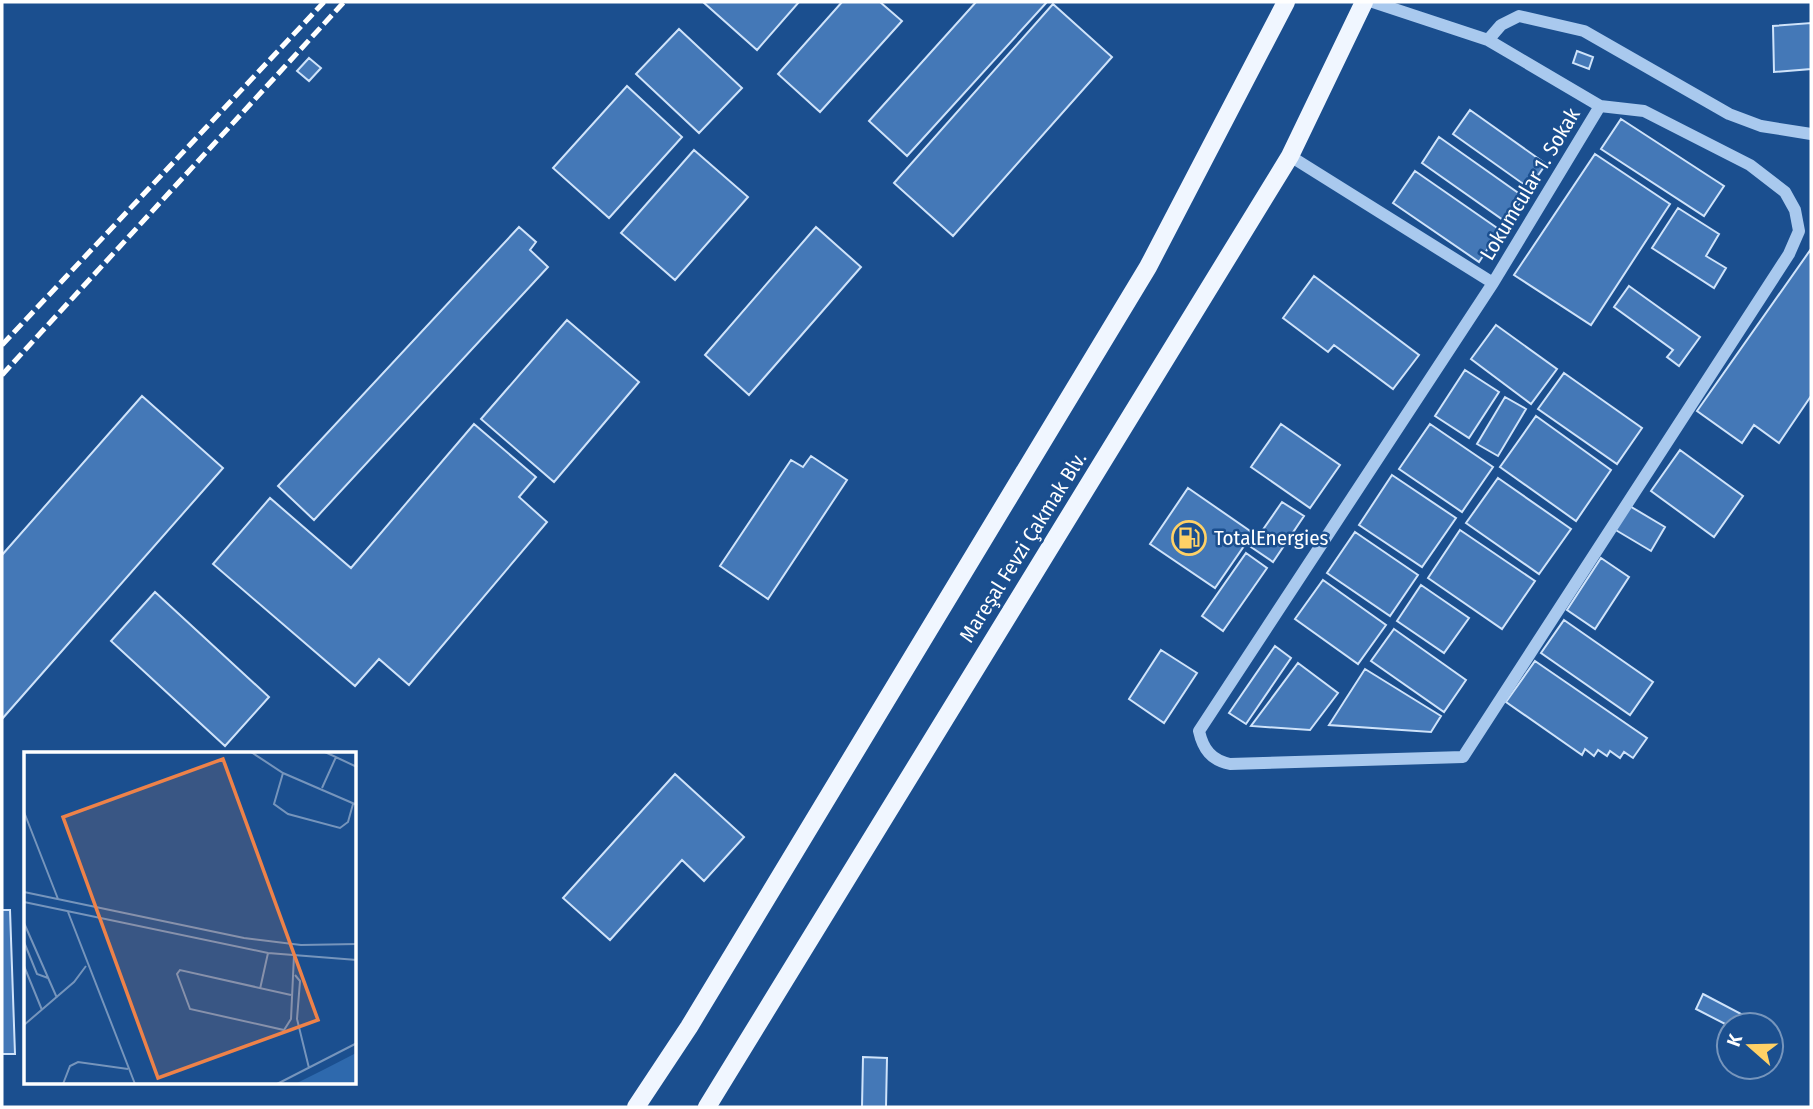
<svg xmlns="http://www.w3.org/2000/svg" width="1813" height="1109" viewBox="0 0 1813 1109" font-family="'Fira Sans Condensed',sans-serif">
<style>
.building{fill:#4478b7;stroke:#cfe3fa;stroke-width:2}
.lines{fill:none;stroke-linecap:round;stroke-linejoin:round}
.minor{stroke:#a9c9ee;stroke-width:12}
.major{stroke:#f0f6ff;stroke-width:18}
.rail{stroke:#fff;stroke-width:5;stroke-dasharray:12 5;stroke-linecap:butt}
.labels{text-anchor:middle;stroke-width:5;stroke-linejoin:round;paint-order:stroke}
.street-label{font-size:21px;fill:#fff;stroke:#1b4f8f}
.poi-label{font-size:21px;fill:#fff;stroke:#1b4f8f;text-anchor:start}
.inset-road{fill:none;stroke:#7695bc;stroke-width:2}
.view{fill:#ee8249;fill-opacity:0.15;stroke:#ee8249;stroke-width:3.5}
.inset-edge{fill:none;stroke:#fff;stroke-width:3.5}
</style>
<rect width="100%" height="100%" fill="#1b4f8f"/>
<path class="building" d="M703,2H799L757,50Z
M842,2H880L902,21L820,112L778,74Z
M976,2H1047L907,156L869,121Z
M1053,4L1112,57L953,236L894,183Z
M1811,23V69L1774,72L1773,26Z
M679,29L742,88L699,133L636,74Z
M1577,51L1593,57L1589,69L1573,63Z
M309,58L321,68L309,81L297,71Z
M627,86L682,137L609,218L553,168Z
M1470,110L1546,164L1529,188L1453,134Z
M1621,119L1724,186L1704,216L1601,149Z
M1439,137L1524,197L1506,222L1422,163Z
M694,150L748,197L675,280L621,233Z
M1595,154L1670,204L1591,325L1514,275Z
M1415,171L1500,230L1479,262L1393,203Z
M1678,208L1719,234L1706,256L1726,268L1714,288L1652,248Z
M519,227L536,242L530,250L548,267L314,520L278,486Z
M816,227L861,267L749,395L705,355Z
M1811,249V396L1779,443L1754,425L1742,443L1697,411Z
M1314,276L1419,355L1393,389L1334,345L1328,352L1283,318Z
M1629,286L1700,337L1679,366L1667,357L1673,350L1614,307Z
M567,320L639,382L554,482L481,419Z
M1496,325L1557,369L1531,404L1471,359Z
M1465,370L1499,392L1469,438L1435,416Z
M1564,373L1642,428L1617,464L1538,409Z
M142,396L223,468L2,719V555Z
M1505,397L1526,409L1498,456L1477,444Z
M1536,416L1611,470L1576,521L1500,467Z
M474,424L536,477L519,497L547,522L409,685L379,659L355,686L213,564L270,498L351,568Z
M1281,424L1340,465L1310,508L1251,467Z
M1430,424L1493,467L1462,512L1399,469Z
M1680,450L1743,496L1714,537L1651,491Z
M811,456L847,480L768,599L720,566L791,460L803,467Z
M1392,475L1456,518L1422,567L1359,525Z
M1498,478L1571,529L1539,574L1466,523Z
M1188,488L1253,533L1215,588L1150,544Z
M1282,502L1304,516L1273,562L1251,547Z
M1628,505L1665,527L1651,551L1614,529Z
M1460,530L1535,581L1502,629L1428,578Z
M1355,532L1418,575L1390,616L1327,573Z
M1246,553L1267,568L1223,631L1202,616Z
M1601,558L1629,577L1595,629L1567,610Z
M1323,580L1386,625L1358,664L1295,619Z
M1421,585L1469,618L1444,653L1397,621Z
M155,592L269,697L225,746L111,641Z
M1564,620L1653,682L1630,715L1541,653Z
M1394,629L1466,680L1444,712L1371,661Z
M1275,646L1291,658L1246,724L1229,713Z
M1161,650L1197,673L1164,723L1129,699Z
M1535,661L1647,738L1633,758L1624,752L1620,758L1610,751L1607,756L1598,750L1594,756L1585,749L1582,755L1506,702Z
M1298,663L1338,693L1310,730L1251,726Z
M1365,669L1441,716L1431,732L1329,725Z
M675,774L744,837L704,881L682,860L610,940L563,898Z
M2,910H10L15,1054H2Z
M1703,994L1762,1025L1729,1026L1696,1009Z
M863,1057L887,1058L886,1107H862Z"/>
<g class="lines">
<path class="minor" d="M1373,2L1488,40L1600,106L1644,111L1750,165L1785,192L1795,210L1799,231L1789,254L1463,757L1230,764C1211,760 1203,749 1199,731L1493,283L1600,106
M1488,40L1501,25L1519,16L1584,31L1729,114L1761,126L1811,134
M1290,156L1493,283"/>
<path class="major" d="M636,1107L689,1027L1148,267L1286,2
M707,1107L1290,156L1364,2"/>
<path class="rail" d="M2,345L324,2
M2,375L344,2"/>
</g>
<defs>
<g id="fuel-ring" transform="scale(1.75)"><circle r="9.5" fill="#1b4f8f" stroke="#ffd166" stroke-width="1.5"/><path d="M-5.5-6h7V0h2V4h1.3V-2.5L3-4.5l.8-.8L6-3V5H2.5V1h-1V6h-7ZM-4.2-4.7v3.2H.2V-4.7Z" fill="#ffd166"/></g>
</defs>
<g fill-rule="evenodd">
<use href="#fuel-ring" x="1189" y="538"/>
</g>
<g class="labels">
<g class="street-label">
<text transform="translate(1530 184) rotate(-59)" y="7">Lokumcular 1. Sokak</text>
<text transform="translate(1023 547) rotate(-58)" y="7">Mareşal Fevzi Çakmak Blv.</text>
</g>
<g class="poi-label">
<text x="1214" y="545">TotalEnergies</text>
</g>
</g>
<g transform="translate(24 752)">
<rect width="332" height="332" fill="#1b4f8f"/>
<path d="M332,301V332H271L301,317Z" fill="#2e69ad"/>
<path class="inset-road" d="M227,0L259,21L333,53M301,0L333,15M259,21L250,52L264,62L316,76L324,70L329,52M298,36L312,5M0,60L34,147M0,140L220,186L277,193L333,192M0,150L244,201L333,208M44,160L111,332M0,171L33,246M0,190L13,222L24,226M0,214L18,258M271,223L276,229L273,267L285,316M236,237L244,201M267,243L156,218L153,222L166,257L260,278L267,267L270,203M0,273L50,230L62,214M39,332L46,314L54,310L104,317M253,332L333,291"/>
<path class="view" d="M199,7L294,268L134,326L39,65Z"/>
<rect width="332" height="332" class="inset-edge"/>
</g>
<rect width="1813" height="1109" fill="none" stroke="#ffffff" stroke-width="7"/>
<g transform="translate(1750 1046) rotate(290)"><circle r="33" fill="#1b4f8f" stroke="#7695bc" stroke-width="2"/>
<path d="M0-5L12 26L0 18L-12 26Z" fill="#ffd166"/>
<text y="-10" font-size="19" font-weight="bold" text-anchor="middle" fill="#ffffff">K</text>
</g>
</svg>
